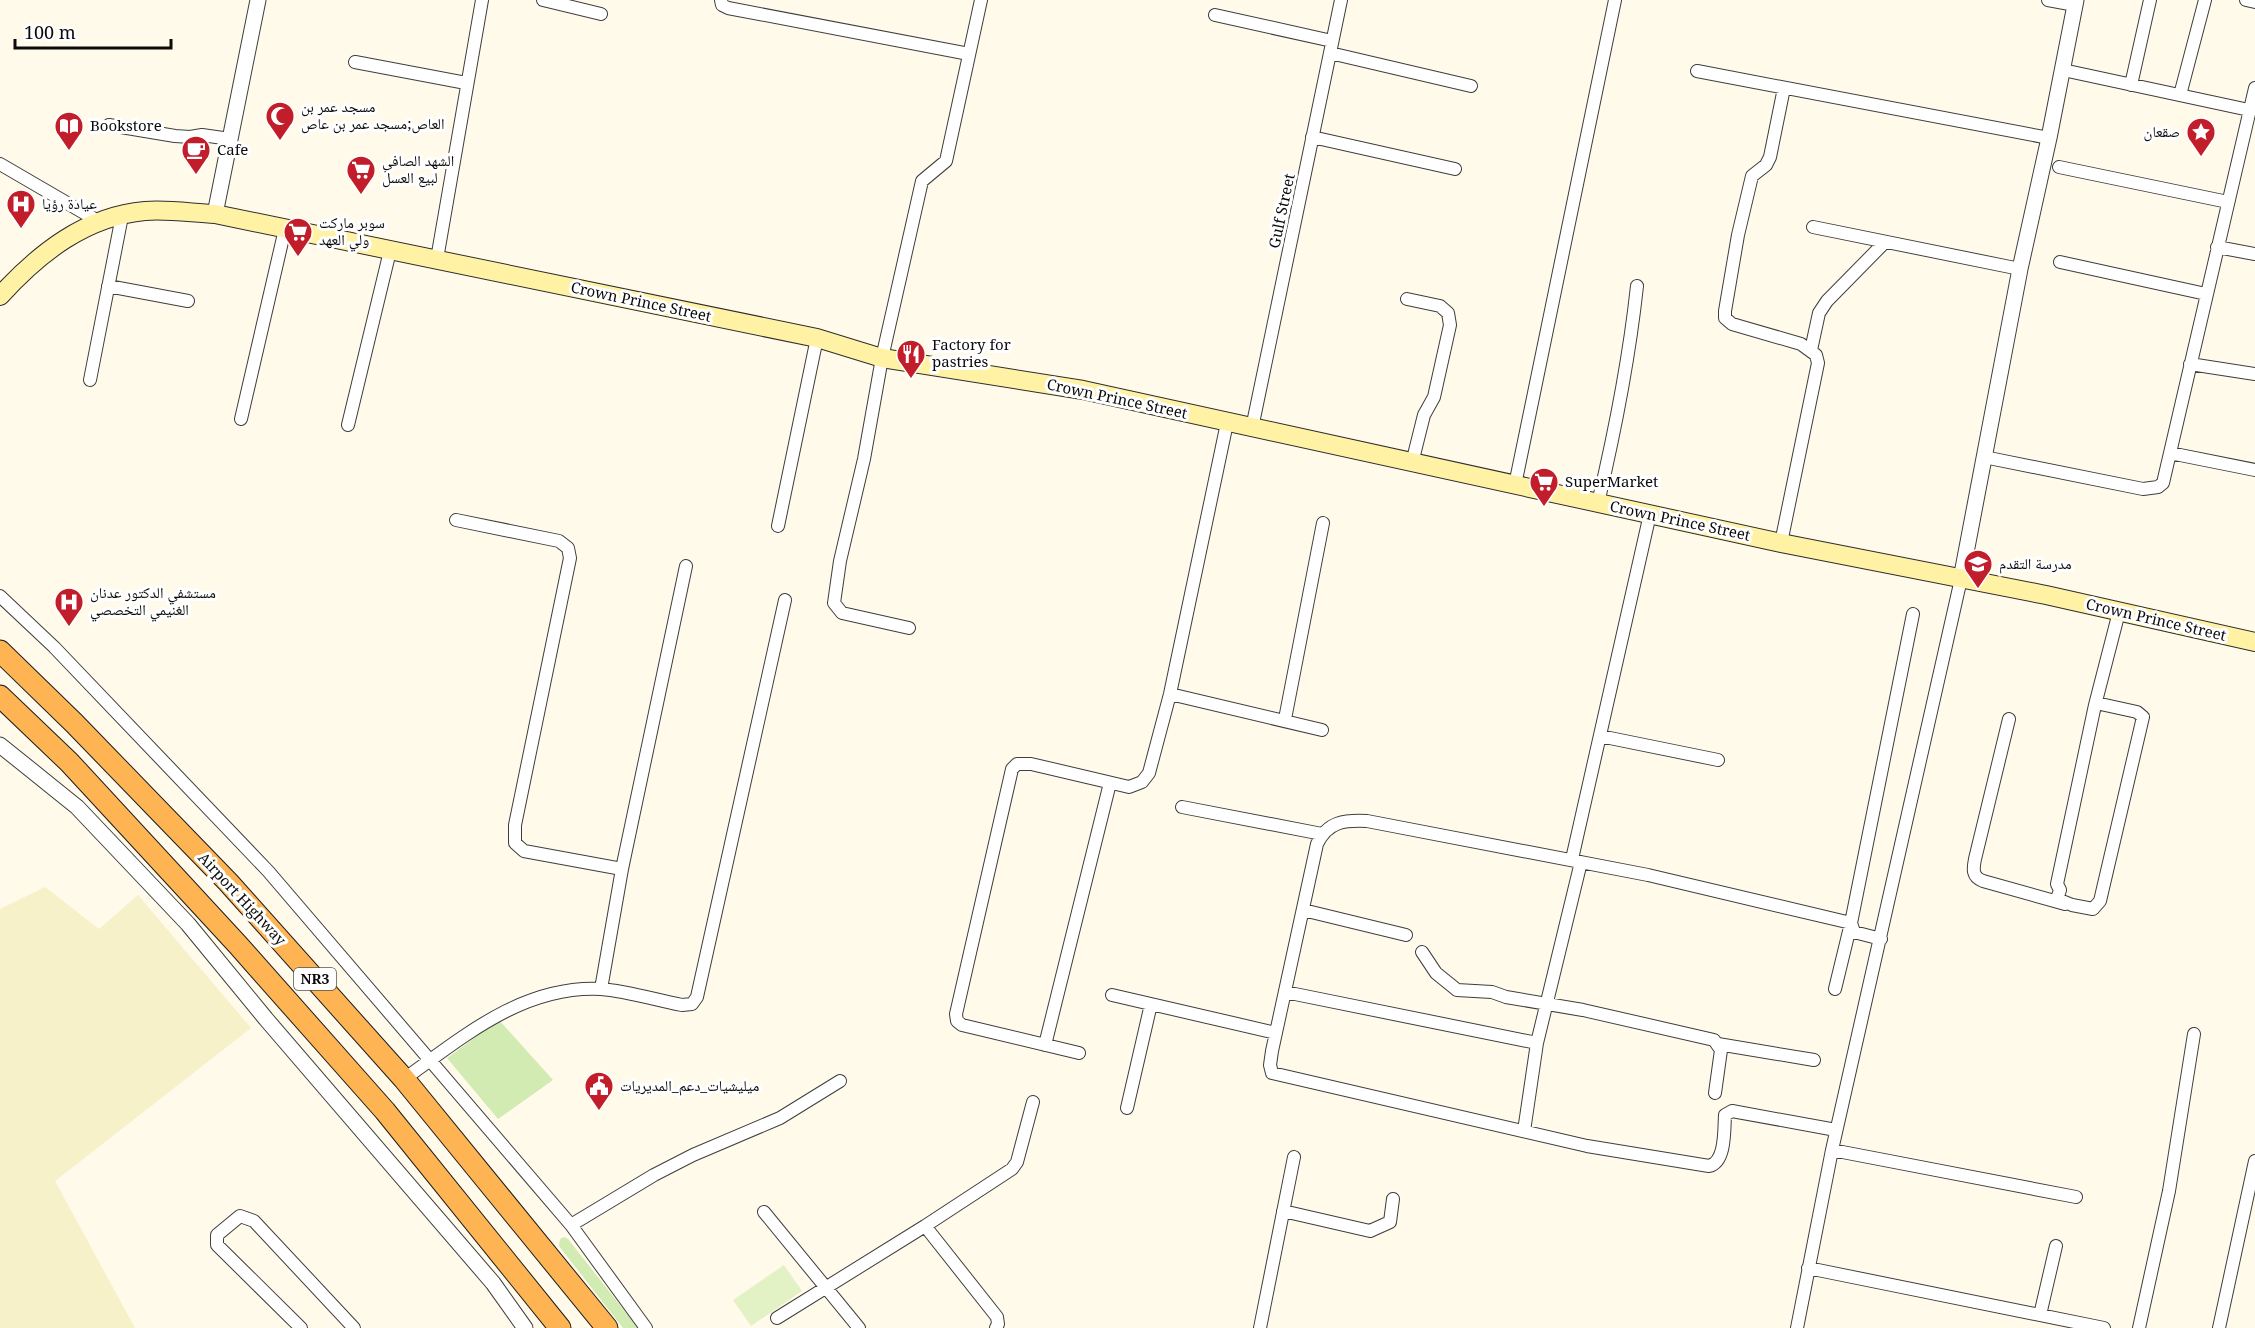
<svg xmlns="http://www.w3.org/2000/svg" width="2255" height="1328" viewBox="0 0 2255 1328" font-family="'Noto Serif','Noto Naskh Arabic',serif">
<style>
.farmland{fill:#f6f1c9}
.green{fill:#d1ebb2}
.pitch{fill:#e3f2c4}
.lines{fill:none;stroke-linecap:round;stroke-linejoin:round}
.minor-casing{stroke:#3e3e3e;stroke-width:14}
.tertiary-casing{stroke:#3e3e3e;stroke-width:17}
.secondary-casing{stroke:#2d2d2d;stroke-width:20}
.trunk-casing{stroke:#1c1c1c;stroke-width:23}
.minor{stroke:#fff;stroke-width:12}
.tertiary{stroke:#fff;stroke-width:15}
.secondary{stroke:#fff2a5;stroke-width:18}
.trunk{stroke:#feb452;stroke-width:21}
.labels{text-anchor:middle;stroke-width:6;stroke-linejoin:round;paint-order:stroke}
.shield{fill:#fff;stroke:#545454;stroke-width:1.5}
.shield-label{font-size:14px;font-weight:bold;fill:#0b0b0b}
.poi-label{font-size:15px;fill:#0b0b0b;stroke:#fff;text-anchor:start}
.street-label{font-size:15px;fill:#0b0b0b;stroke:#fff}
</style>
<rect width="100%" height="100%" fill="#fffaea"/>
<path class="farmland" d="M45,887L99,929L138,895L251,1028L55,1181L135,1328H0V909Z"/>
<path class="green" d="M499,1020L553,1080L498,1119L447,1058Z
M564,1237L568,1239L638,1328H623L559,1246L560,1239Z"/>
<path class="pitch" d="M784,1265L802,1291L751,1326L733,1300Z"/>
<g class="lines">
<g class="minor-casing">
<path id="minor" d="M543,0L601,14
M721,0L722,5L728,8L969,54
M2048,0L2075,5
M2246,0L2255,2
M1215,15L1332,41
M1330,53L1471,86
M355,62L466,83
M2063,70L2249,110
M1697,71L2049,138
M2131,85L2150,0
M2180,95L2205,0
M109,125L175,136L190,137L202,135L230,139
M1312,137L1455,169
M0,164L98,221
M2059,167L2228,202
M1813,227L2020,269
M2217,247L2255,254
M437,259L482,0
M2060,262L2206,294
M108,286L188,301
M1407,299L1440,306L1448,313L1450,325L1434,397L1424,415L1412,463
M1811,350L1819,313L1827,301L1885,242
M2190,364L2255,374
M90,380L122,216
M241,419L285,229
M348,425L390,251
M1252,428L1341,0
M2170,453L2255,470
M1984,457L2143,489L2158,487L2163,483L2255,88
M1515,485L1615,0
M1598,503C1615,431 1629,360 1637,286
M456,520L559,541L568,548L570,558L515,825V843L524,851L622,869
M778,526L817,338
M1781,543L1818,363L1816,355L1801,344L1732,324L1725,318V311L1738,235L1752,176L1766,165L1770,157L1784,88
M0,596L54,647L268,871L571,1225L646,1328
M909,628L842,613L834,603L840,561L864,459L882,358L922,181L946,161L981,0
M1170,694L1322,730
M2096,703L2137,712L2143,717L2100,901L2093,909L2072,905L2057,899L2060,890L2057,884L2095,705L2119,612
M1285,719L1323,523
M2009,719L1975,859C1973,869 1972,877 1983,881L2065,904
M1600,736L1718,760
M1182,807L1322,834
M1572,859L1650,514
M1303,910L1406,935
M1422,952L1436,973L1457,990L1492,992L1506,997L1583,1010L1714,1040L1721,1050L1715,1093
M601,989L622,869L686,566
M1835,989L1851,923L1913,614
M1285,992L1537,1043
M1112,995L1276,1033
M1718,1044L1814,1060
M1045,1045L1110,783
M1079,1053L962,1025L957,1021L956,1014L1012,769L1017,764H1031L1129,787L1142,782L1149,773L1170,694L1227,423
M404,1079C463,1037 523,985 601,989C627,991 656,1000 682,1005L692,1004L697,997L785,600
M1127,1108L1151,1004
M1836,1130L1732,1111L1725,1115C1724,1130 1726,1162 1709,1166L1587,1146L1272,1073L1270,1065L1272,1051L1317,844C1328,821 1345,820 1367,821L1648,875L1851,923L1854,932L1881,939
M1524,1131L1537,1043L1581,862
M1832,1150L2076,1197
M1283,1211L1370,1231L1390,1222L1393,1199
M764,1212L859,1328
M571,1225L654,1175L693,1155L780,1118L840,1081
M925,1226L997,1317L998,1324L996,1328
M1808,1268L2104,1328
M2040,1315L2056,1246
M777,1318L925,1226L1012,1169L1017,1162L1033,1102
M301,1328L217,1245V1235L240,1216L254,1221L354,1328
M1260,1328L1294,1157
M1797,1328L1832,1150L1961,579
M2139,1328L2169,1191L2194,1034
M2219,1328L2255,1161"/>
</g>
<g class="tertiary-casing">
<path id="tertiary" d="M215,214L258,0
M1961,579L2020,269L2049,138L2076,0
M0,745L77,807L188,924L266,1019L493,1283L525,1328"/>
</g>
<g class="secondary-casing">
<path id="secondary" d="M0,296C39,253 86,216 145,211C167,209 192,213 215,214L817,338L882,358L1083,390L1781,543L2046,595L2255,642"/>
</g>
<g class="trunk-casing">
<path id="trunk" d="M0,651L74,723L228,882L404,1079L607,1328
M0,696L69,762L238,945L385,1111L560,1328"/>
</g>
<use href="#minor" class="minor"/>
<use href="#tertiary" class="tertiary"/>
<use href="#secondary" class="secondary"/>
<use href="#trunk" class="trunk"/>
</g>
<defs>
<g id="mosque-pin" transform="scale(1.5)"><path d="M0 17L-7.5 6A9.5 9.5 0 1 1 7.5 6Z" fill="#c21d2a" stroke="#fff"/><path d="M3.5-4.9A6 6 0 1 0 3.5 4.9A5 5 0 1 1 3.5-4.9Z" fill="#fff"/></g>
<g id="library-pin" transform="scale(1.5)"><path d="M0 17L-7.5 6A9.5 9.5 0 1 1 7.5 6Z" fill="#c21d2a" stroke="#fff"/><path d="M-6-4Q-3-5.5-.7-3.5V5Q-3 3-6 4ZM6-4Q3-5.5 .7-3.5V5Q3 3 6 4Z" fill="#fff"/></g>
<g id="sight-pin" transform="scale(1.5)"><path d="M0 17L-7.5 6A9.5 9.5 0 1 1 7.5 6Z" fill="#c21d2a" stroke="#fff"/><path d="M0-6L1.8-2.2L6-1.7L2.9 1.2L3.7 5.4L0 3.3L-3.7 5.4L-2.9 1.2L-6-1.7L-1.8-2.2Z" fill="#fff"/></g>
<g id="cafe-pin" transform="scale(1.5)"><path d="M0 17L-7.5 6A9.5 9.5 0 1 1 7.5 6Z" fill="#c21d2a" stroke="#fff"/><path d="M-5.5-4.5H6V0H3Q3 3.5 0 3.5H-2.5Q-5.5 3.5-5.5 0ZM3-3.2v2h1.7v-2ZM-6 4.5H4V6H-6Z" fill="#fff"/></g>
<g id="supermarket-pin" transform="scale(1.5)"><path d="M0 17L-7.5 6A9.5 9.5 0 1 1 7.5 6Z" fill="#c21d2a" stroke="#fff"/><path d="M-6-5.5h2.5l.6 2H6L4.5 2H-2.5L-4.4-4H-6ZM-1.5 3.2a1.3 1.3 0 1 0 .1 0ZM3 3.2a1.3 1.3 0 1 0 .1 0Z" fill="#fff"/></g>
<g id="hospital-pin" transform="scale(1.5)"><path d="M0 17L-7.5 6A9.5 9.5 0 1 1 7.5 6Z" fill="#c21d2a" stroke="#fff"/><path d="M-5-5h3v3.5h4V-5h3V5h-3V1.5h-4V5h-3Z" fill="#fff"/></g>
<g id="restaurant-pin" transform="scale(1.5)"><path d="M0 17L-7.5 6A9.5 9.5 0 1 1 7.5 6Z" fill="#c21d2a" stroke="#fff"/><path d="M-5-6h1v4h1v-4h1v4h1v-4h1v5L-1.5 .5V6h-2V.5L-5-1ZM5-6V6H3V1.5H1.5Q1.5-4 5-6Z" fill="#fff"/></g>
<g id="school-pin" transform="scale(1.5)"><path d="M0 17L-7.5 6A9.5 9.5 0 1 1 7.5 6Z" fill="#c21d2a" stroke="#fff"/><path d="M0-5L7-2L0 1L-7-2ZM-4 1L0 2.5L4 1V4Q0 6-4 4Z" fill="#fff"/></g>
<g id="civic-pin" transform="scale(1.5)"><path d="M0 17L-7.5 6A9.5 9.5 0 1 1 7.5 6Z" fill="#c21d2a" stroke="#fff"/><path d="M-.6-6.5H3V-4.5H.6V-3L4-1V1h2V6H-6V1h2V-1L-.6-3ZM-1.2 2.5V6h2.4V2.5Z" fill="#fff"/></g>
</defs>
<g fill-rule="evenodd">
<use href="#mosque-pin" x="280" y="116"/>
<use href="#library-pin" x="69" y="126"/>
<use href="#sight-pin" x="2201" y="132"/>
<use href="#cafe-pin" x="196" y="150"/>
<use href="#supermarket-pin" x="361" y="170"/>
<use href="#hospital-pin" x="21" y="204"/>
<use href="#supermarket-pin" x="298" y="232"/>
<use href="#restaurant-pin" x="911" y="354"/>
<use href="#supermarket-pin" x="1544" y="482"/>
<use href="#school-pin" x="1978" y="564"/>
<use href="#hospital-pin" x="69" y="602"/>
<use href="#civic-pin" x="599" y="1086"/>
</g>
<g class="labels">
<rect class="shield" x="294" y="968" width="42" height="22" rx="4.5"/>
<g class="shield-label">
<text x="315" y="984">NR3</text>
</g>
<g class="poi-label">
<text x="301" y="112">مسجد عمر بن<tspan x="301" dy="17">العاص;مسجد عمر بن عاص</tspan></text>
<text x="90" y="131">Bookstore</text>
<text x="2180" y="137" text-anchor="end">صقعان</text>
<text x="217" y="155">Cafe</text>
<text x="382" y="166">الشهد الصافي<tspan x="382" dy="17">لبيع العسل</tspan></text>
<text x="42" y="209">عيادة رؤيا</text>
<text x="319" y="228">سوبر ماركت<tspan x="319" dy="17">ولي العهد</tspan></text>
<text x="932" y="350">Factory for<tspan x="932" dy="17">pastries</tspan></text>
<text x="1565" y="487">SuperMarket</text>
<text x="1999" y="569">مدرسة التقدم</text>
<text x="90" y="598">مستشفي الدكتور عدنان<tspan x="90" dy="17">الغنيمي التخصصي</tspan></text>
<text x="620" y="1091">ميليشيات_دعم_المديريات</text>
</g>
<g class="street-label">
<text transform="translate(1282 211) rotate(-78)" y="5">Gulf Street</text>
<text transform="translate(641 302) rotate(12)" y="5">Crown Prince Street</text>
<text transform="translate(1117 399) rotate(12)" y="5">Crown Prince Street</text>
<text transform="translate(1680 521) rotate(12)" y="5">Crown Prince Street</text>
<text transform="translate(2156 620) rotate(13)" y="5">Crown Prince Street</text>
<text transform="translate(242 899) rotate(47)" y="5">Airport Highway</text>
</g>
</g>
<path d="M15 39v9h156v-9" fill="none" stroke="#0b0b0b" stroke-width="3"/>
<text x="24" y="39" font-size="18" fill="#0b0b0b" stroke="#ffffff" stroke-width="4.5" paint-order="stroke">100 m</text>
</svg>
